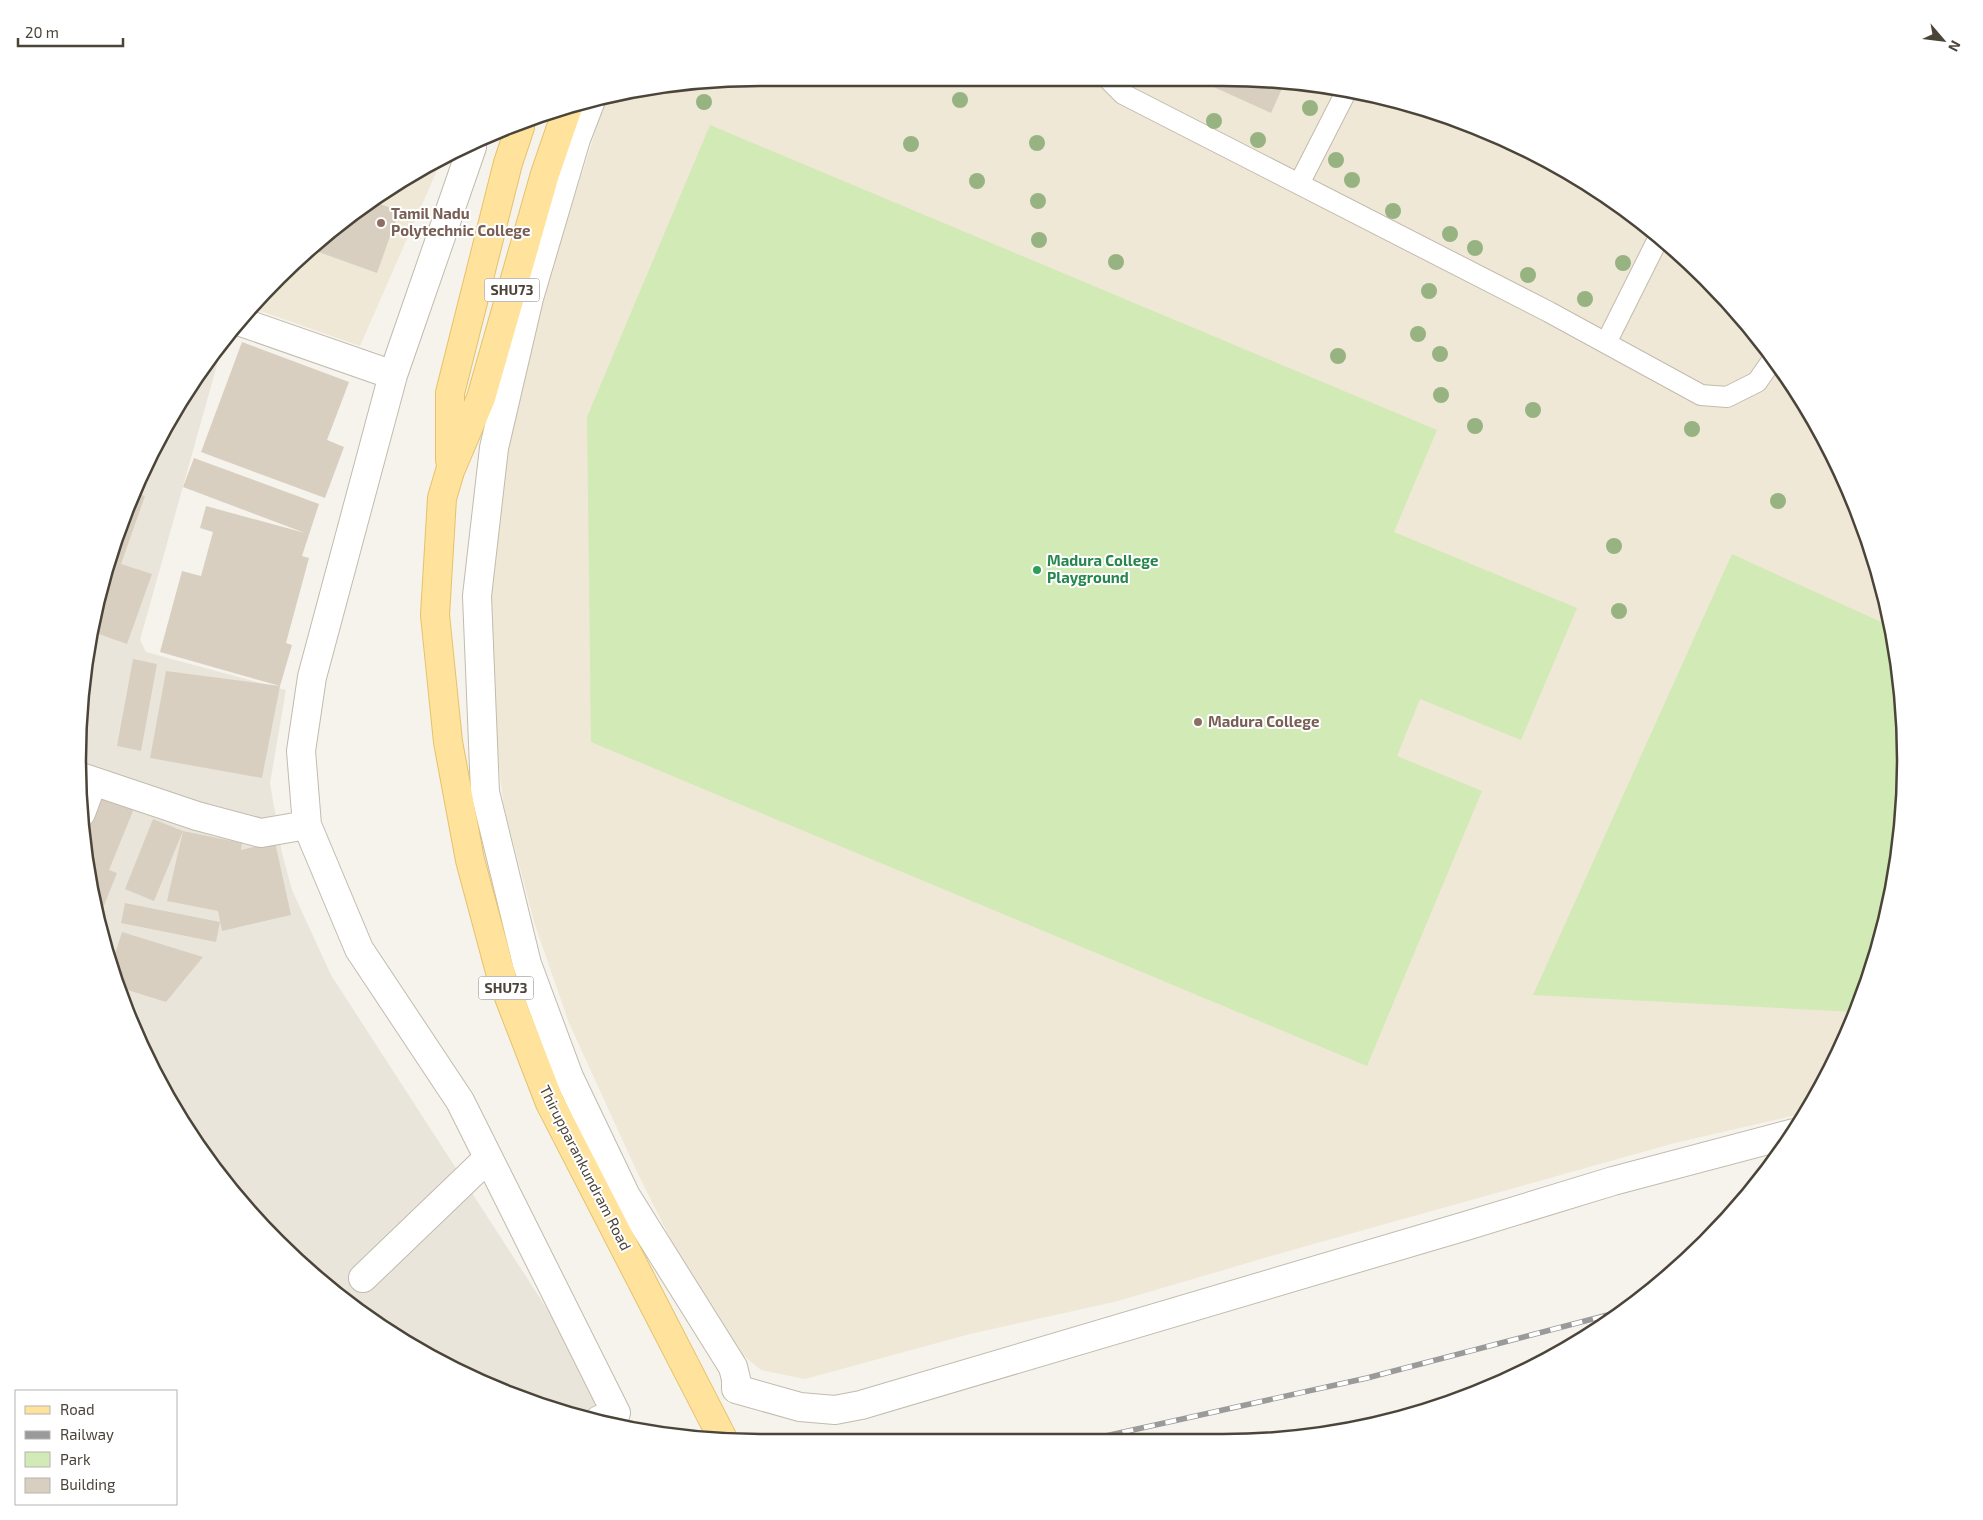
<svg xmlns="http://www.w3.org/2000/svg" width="1983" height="1520" viewBox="0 0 1983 1520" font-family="'Exo 2',sans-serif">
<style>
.residential{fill:#eae5da}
.education{fill:#efe8d6}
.green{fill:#d2eab5}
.building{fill:#d8cfc1}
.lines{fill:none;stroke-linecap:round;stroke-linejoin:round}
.service-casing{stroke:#c2bbae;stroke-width:22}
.minor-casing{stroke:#c2bbae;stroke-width:30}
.primary-casing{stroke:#e6c16a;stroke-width:30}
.service{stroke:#fff;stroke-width:20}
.minor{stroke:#fff;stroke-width:28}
.primary{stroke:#ffe39c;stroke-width:28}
.rail-casing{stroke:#9a9a9a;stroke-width:5.5}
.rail{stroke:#fff;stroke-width:4;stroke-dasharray:11;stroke-linecap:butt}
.tree{fill:#97b381}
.education-dot{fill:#8d6e63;stroke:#fff;stroke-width:2}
.leisure-dot{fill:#2e9e5b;stroke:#fff;stroke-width:2}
.labels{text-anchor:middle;stroke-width:4;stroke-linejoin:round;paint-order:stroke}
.shield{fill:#fff;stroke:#817c74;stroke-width:1}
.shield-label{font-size:14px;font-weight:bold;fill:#4b4439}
.education-label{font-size:15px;font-weight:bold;fill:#785e54;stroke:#fff;text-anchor:start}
.leisure-label{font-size:15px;font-weight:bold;fill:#27864d;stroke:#fff;text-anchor:start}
.street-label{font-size:15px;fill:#4b4439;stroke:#fff}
.rim{fill:none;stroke:#4b4439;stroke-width:2.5}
</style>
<rect width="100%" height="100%" fill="#f6f3ec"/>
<path class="residential" d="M220,347H222L140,640L146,652L286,690L270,783L282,853L292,890L331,975L622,1425L540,1406L419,1351L310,1273L193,1139L114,980L79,804L91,627L148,458L193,381Z"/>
<path class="education" d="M760,78L1267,79L1400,101L1525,148L1638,218L1706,278L1790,381L1853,499L1892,627L1905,760L1892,893L1854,1021L1805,1113L1675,1143L1285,1252L1118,1301L970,1334L805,1379L761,1370L728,1343L701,1300L638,1174L569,1023L535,925L504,808L489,685L485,599L515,396L541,302L606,98Z
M442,159L360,346L252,308L277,278L418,169Z"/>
<path class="green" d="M710,125L1437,430L1394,532L1577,608L1521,740L1420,699L1397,756L1482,791L1367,1066L591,742L587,417Z
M1732,554L1892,627L1905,760L1892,893L1856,1012L1533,995Z"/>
<path class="building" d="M1196,79H1267L1285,82L1271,113Z
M375,202L399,211L377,273L313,250Z
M242,342L349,382L327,440L344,447L325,498L201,452Z
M194,458L319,504L302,556L309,558L286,643L292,645L280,686L160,652L182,571L201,576L213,532L200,528L206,506L305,533L183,487Z
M136,493L145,496L121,564L152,574L127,644L90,631Z
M133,659L157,664L141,751L117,746Z
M166,671L280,686L262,778L150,758Z
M97,792L135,806L109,870L117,873L101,913L83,826Z
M153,819L183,831L154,901L125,889Z
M183,831L242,843L241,850L275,842L291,915L222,931L218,911L167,901Z
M125,903L220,922L216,942L121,923Z
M122,932L203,957L166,1002L118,987L111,966Z"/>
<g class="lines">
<g class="service-casing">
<path id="service" d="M1107,78L1123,94L1549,312L1701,395L1727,397L1757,382L1773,359
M1299,184L1346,92
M1606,343L1659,237"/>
</g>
<g class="minor-casing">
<path id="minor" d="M591,100L576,139L529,298L494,448L477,596L485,792L527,964L569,1077L626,1196L733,1367L736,1379V1389L800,1407L835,1410L861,1405L1469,1225L1613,1181L1794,1133
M472,147L393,375L312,677L301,751L307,825L359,949L460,1101L616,1413L599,1420
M241,322L393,375
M81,777L197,816L261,833L307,825
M81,813L93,781
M363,1278L488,1158"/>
</g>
<g class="primary-casing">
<path id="primary" d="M568,107L545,174L481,398L450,471L442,498L435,615L448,742L470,860L502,979L550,1103L722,1437
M450,460V393L508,163L520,127"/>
</g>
<use href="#service" class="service"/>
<use href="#minor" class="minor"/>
<use href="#primary" class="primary"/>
<g class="rail-casing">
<path id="rail" d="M1101,1437L1367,1378L1623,1311"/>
</g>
<use href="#rail" class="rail"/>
</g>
<g class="tree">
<circle cx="960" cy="100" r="8"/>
<circle cx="704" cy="102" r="8"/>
<circle cx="1310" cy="108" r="8"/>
<circle cx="1214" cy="121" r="8"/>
<circle cx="1258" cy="140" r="8"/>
<circle cx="1037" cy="143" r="8"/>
<circle cx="911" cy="144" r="8"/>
<circle cx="1336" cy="160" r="8"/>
<circle cx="1352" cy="180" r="8"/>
<circle cx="977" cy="181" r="8"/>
<circle cx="1038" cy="201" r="8"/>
<circle cx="1393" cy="211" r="8"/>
<circle cx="1450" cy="234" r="8"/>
<circle cx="1039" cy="240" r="8"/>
<circle cx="1475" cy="248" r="8"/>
<circle cx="1116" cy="262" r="8"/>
<circle cx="1623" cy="263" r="8"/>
<circle cx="1528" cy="275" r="8"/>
<circle cx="1429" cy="291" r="8"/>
<circle cx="1585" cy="299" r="8"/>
<circle cx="1418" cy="334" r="8"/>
<circle cx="1440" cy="354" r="8"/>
<circle cx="1338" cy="356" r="8"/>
<circle cx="1441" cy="395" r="8"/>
<circle cx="1533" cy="410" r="8"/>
<circle cx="1475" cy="426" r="8"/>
<circle cx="1692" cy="429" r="8"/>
<circle cx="1778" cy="501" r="8"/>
<circle cx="1614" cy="546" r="8"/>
<circle cx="1619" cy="611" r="8"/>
</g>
<g class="education-dot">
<circle cx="381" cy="223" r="5"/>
<circle cx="1198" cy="722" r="5"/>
</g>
<circle class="leisure-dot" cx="1037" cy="570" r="5"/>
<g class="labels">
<g class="shield">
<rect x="484.5" y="278.5" width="55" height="23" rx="4"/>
<rect x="478.5" y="976.5" width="55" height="23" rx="4"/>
</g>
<g class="shield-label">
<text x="512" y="295">SHU73</text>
<text x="506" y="993">SHU73</text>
</g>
<g class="education-label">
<text x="391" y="219">Tamil Nadu<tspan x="391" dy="17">Polytechnic College</tspan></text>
<text x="1208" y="727">Madura College</text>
</g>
<g class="leisure-label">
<text x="1047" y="566">Madura College<tspan x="1047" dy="17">Playground</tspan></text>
</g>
<g class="street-label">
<text transform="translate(585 1168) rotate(63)" y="5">Thirupparankundram Road</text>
</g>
</g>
<path d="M0 0H1983V1520H0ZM760 86H1223A674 674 0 0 1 1897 760V760A674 674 0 0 1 1223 1434H760A674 674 0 0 1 86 760V760A674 674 0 0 1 760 86Z" fill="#fff" fill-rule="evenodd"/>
<path class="rim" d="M760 86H1223A674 674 0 0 1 1897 760V760A674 674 0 0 1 1223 1434H760A674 674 0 0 1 86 760V760A674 674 0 0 1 760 86Z"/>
<rect x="15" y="1390" width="162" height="115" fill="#ffffff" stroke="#b7b4b0"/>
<rect x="25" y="1406" width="25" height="8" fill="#ffe39c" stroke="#b7b4b0"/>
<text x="60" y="1415" font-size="15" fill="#4b4439">Road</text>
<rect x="25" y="1431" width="25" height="8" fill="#9a9a9a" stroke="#b7b4b0"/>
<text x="60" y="1440" font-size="15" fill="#4b4439">Railway</text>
<rect x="25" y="1452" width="25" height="15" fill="#d2eab5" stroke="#b7b4b0"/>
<text x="60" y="1465" font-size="15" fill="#4b4439">Park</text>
<rect x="25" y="1478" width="25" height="15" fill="#d8cfc1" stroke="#b7b4b0"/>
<text x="60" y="1490" font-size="15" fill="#4b4439">Building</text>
<g transform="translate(1943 40) rotate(118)" stroke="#ffffff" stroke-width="4" paint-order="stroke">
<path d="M0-4L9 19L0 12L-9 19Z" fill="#4b4439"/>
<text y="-8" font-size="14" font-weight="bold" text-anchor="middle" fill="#4b4439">N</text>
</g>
<path d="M18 38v8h105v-8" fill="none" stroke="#4b4439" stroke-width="2.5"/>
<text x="25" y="38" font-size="15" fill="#4b4439" stroke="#ffffff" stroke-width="4" paint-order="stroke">20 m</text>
</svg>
